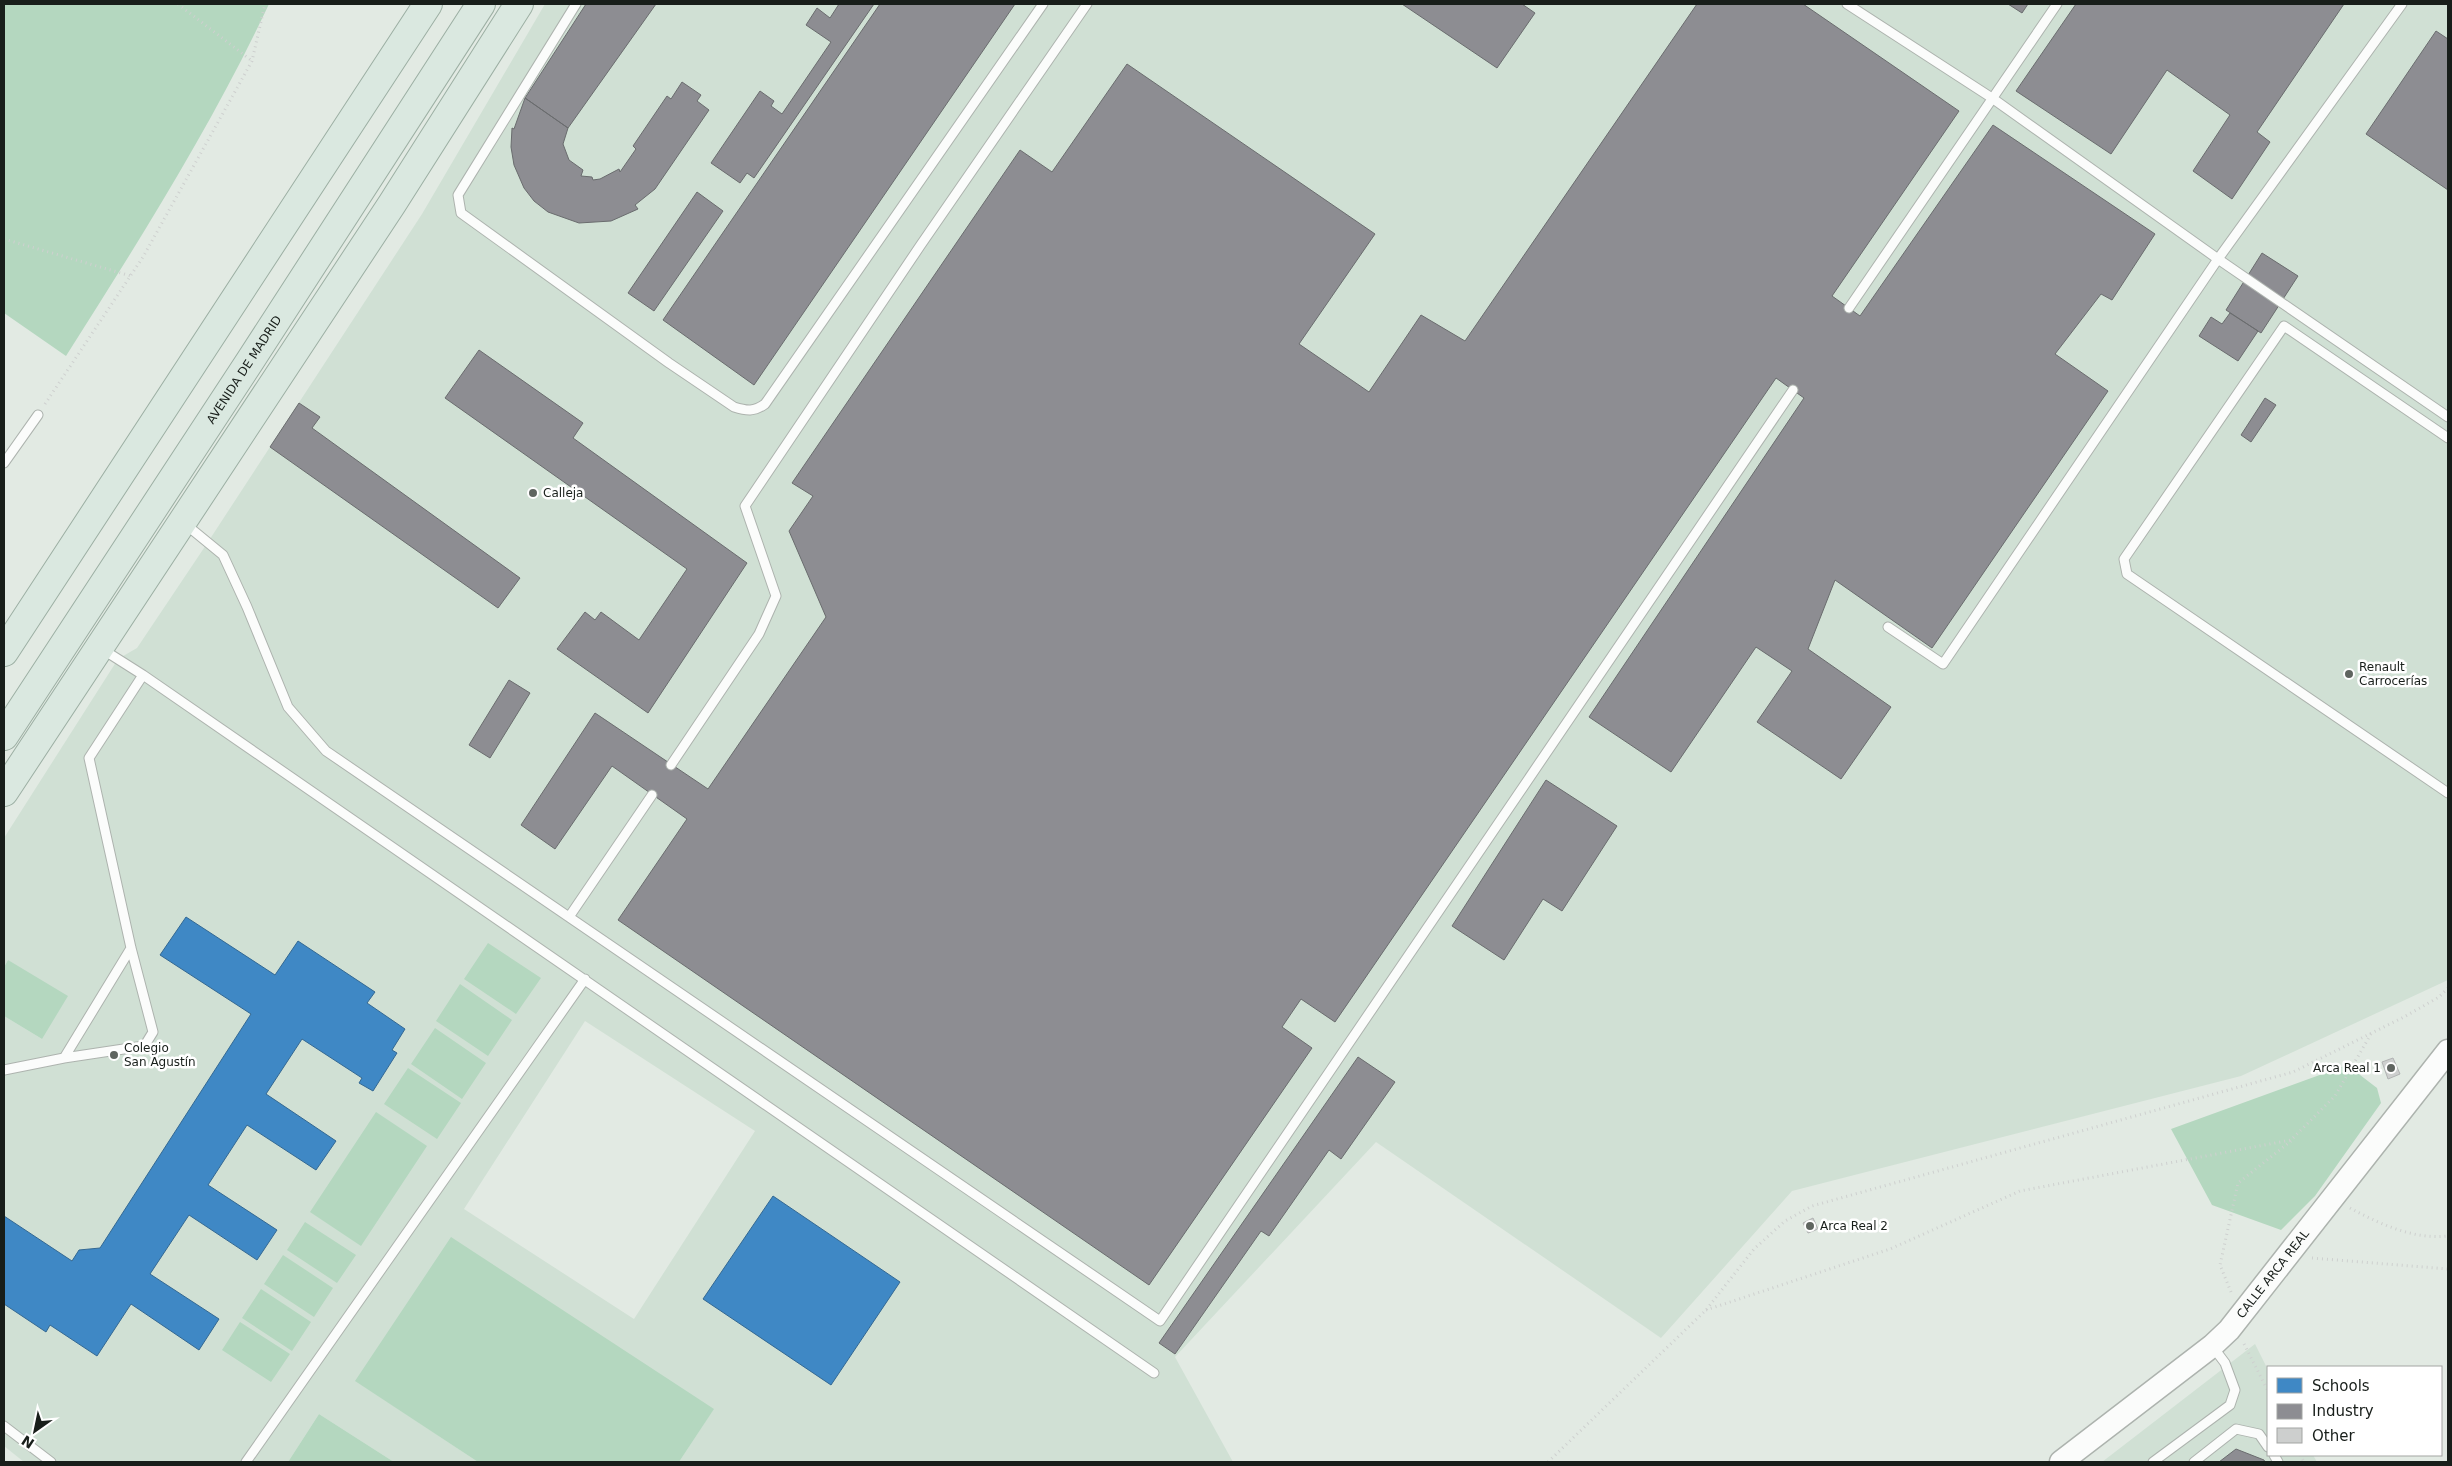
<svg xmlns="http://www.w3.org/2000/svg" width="2452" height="1466" viewBox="0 0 2452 1466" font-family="'DejaVu Sans',sans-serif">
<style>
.built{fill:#d0e0d4;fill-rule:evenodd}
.green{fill:#b4d7bf}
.schools{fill:#3f88c5;stroke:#336892}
.industry{fill:#8d8d92;stroke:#6a6c6e}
.building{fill:#cdcfce;stroke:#b1b3b3}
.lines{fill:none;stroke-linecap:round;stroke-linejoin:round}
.service-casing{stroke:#adb3ae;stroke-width:11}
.tertiary-casing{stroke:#adb3ae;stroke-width:25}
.trunk-casing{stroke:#9cafa3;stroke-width:30}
.path{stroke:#ced0cf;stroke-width:3;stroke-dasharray:1 4;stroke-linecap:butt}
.service{stroke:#fbfcfb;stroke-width:9}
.tertiary{stroke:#fbfcfb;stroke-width:22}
.trunk{stroke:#dae8e0;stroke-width:28}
.poi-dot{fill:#5f6560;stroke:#fff;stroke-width:2}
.labels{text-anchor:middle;stroke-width:5;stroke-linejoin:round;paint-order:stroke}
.street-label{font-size:12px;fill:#181e1a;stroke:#fff}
.poi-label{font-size:12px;fill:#181e1a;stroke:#fff;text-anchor:start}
</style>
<rect width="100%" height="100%" fill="#e2eae3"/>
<path class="built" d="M545,4H2448V980L2241,1076L1792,1191L1661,1338L1376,1142L1175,1357L1233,1462H679L713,1410L356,1381L478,1462H394L319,1414L288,1462H24L4,1446V1304L45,1331L50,1325L97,1356L131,1304L199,1349L219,1319L150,1274L189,1215L257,1260L277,1231L208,1185L247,1125L335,1141L266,1094L302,1039L362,1078L359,1083L373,1091L397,1054L392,1050L405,1029L367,1003L374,992L275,975L186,917L161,955L251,1014L100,1248L80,1250L72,1261L4,1216V1016L42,1039L8,960L4,967V838L118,659L137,648L208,542L422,214ZM585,1021L755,1131L634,1319L464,1209ZM773,1196L900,1282L831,1385Z
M2255,1344L2268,1370V1455H2313L2317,1462H2102Z"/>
<path class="green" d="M4,4H269C211,127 139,241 66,356L4,313Z
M488,943L541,978L516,1014L464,979Z
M8,960L68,996L42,1039L4,1016V967Z
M460,984L512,1020L488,1056L436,1021Z
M435,1028L486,1063L462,1099L411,1064Z
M2347,1065L2377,1088L2381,1103L2315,1196L2281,1230L2212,1205L2171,1129Z
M408,1068L461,1103L437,1139L384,1104Z
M376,1112L427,1146L361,1246L310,1212Z
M305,1222L356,1255L337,1283L287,1250Z
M451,1237L714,1409L679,1462H478L355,1381Z
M283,1255L333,1288L314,1317L264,1284Z
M261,1289L311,1322L292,1351L242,1318Z
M240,1322L290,1354L271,1382L222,1350Z
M319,1414L394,1462H288Z"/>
<path class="schools" d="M186,917L275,975L298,941L375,992L367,1003L405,1029L392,1050L397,1053L373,1091L359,1083L362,1078L302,1039L266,1094L336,1141L316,1170L247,1125L208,1185L277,1230L257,1260L189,1215L150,1274L219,1319L199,1350L131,1304L97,1356L50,1325L46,1332L4,1304V1216L72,1261L79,1250L100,1248L251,1014L160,955Z
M773,1196L900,1282L831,1385L703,1299Z"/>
<path class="industry" d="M586,4H656L568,128L525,98Z
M839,4H874L754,178L747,173L740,183L711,163L760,91L774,101L771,106L782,114L831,42L806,25L817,8L830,18Z
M880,4H1015L754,385L663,320Z
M1402,4H1522L1535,13L1497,68Z
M1697,4H1803L1959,111L1832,296L1860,316L1993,125L2155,234L2112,300L2101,294L2055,354L2108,391L1932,648L1835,580L1808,649L1891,707L1841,779L1757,722L1792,671L1756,647L1671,772L1589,717L1804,398L1776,378L1335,1022L1301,999L1282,1027L1312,1048L1149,1285L618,920L687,819L612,766L555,849L521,825L595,713L708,789L826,617L789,531L813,496L792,483L1020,150L1052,172L1127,64L1375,234L1299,344L1369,392L1421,315L1465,341Z
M2008,4H2028L2022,13Z
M2076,4H2344L2257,132L2270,142L2232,199L2193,171L2230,115L2167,70L2111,154L2016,91Z
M2436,31L2448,39V190L2366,134Z
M682,82L701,95L697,101L709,110L655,189L635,205L638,209L611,221L579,223L548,212L534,201L524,188L514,165L511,147L512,128L514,129L525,98L568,128L563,144L569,160L583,170L581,176L592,177L593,180L600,179L619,169L620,172L636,149L633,146L667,96L671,99Z
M697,192L723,211L654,311L628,293Z
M2262,253L2298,276L2261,333L2226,310Z
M2230,313L2258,331L2238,361L2199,336L2211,317L2222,324Z
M479,350L583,423L573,438L747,563L648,713L557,649L585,612L595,620L601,612L639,640L687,569L445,398Z
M2265,398L2276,405L2251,442L2241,435Z
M299,403L320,417L312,428L520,578L498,608L270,447Z
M509,680L530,693L490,758L469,745Z
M1546,780L1617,826L1562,911L1543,899L1504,960L1452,926Z
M1358,1057L1395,1082L1341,1159L1329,1150L1269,1236L1261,1231L1175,1354L1159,1343Z
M2236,1449L2264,1460L2265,1462H2219Z"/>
<path class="building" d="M2393,1058L2400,1074L2388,1079L2382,1062Z
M1813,1218L1818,1229L1808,1233L1803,1223Z"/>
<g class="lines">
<g class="service-casing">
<path id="service" d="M576,4L458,195L461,213L669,363L734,407C747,411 754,412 765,404L1043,4
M1847,4L1992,98L2218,259L2448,417
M1849,308L2057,4
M2448,438L2284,326L2124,559L2127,574L2448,793
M4,463L38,415
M184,523L223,555L247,607L288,707L326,751L1160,1321L1793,390
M1888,627L1943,664L2218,259L2402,4
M102,649L143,675L1154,1373
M671,765L759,634L776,596L745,506L920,246L1087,4
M569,917L652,795
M64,1058L137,1047L145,1045L153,1032L131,948L89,758L143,675
M4,1070L64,1058L131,948
M4,1426L51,1462
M2274,1455L2278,1462
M246,1462L585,979
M2153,1462L2230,1405L2235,1390L2225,1363L2213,1347
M2194,1462L2236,1429L2259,1434L2268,1447"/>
</g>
<g class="tertiary-casing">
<g id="tertiary">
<path id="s1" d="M2061,1462L2212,1346L2229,1330L2448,1051"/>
</g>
</g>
<g class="trunk-casing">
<g id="trunk">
<path d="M4,652L428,4"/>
<path id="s2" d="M4,736L250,361L481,4"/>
<path d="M4,792L392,204L519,4"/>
</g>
</g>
<path class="path" d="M178,4L252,61
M4,239L131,276
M45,404L143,257L252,61L265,4
M2350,1208C2380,1224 2414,1240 2448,1236
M2312,1258L2448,1269
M2231,1292L2220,1265L2238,1183L2291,1141
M1706,1310L1890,1249L2020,1191L2291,1140L2335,1096L2371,1034
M2244,1344L2268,1391
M2300,1455L2304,1462
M1548,1462L1706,1310L1754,1249L1785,1221L1812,1206L2293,1072L2404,1017L2439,997L2448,988"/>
<use href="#service" class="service"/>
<use href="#tertiary" class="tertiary"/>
<use href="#trunk" class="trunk"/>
</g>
<g class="poi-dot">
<circle cx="533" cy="493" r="5"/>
<circle cx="2349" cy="674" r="5"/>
<circle cx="114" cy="1055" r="5"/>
<circle cx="2391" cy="1068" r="5"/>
<circle cx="1810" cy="1226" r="5"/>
</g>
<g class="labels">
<g class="street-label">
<text dy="4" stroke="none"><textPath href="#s2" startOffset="438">AVENIDA DE MADRID</textPath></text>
<text dy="4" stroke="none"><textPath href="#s1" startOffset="285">CALLE ARCA REAL</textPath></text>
</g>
<g class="poi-label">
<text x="543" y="497">Calleja</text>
<text x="2359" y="671">Renault<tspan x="2359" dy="14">Carrocerías</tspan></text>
<text x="124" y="1052">Colegio<tspan x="124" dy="14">San Agustín</tspan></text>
<text x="2381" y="1072" text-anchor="end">Arca Real 1</text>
<text x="1820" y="1230">Arca Real 2</text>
</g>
</g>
<rect width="2452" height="1466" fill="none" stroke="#181e1a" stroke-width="10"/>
<rect x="2267" y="1366" width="175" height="90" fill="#ffffff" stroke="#a3a5a3"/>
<rect x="2277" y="1378" width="25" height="15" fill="#3f88c5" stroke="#a3a5a3"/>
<text x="2312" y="1391" font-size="15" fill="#181e1a">Schools</text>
<rect x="2277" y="1404" width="25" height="15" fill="#8d8d92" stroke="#a3a5a3"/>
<text x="2312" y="1416" font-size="15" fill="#181e1a">Industry</text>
<rect x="2277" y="1428" width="25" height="15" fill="#cdcfce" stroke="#a3a5a3"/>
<text x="2312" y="1441" font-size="15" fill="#181e1a">Other</text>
<g transform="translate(35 1431) rotate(213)" stroke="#ffffff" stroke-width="4" paint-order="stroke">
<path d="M0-4L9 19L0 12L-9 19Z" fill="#181e1a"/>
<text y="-8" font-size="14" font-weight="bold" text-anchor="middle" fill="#181e1a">N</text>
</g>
</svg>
